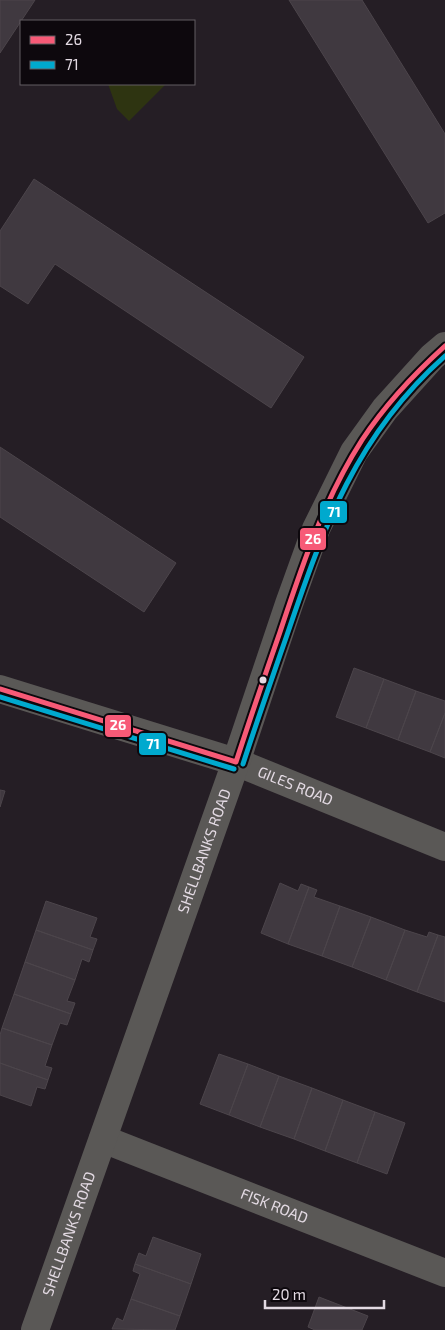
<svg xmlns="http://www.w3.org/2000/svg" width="445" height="1330" viewBox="0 0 445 1330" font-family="'Exo 2',sans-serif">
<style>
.green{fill:#2e3411}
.building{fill:#403940;stroke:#4c454b}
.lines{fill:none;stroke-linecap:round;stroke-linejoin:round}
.minor{stroke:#5a5856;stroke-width:28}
.bus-1-casing{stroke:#0d080d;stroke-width:9}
.bus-2-casing{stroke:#0d080d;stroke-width:9}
.bus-1{stroke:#f75a77;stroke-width:5}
.bus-2{stroke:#00a9ce;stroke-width:5}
.bus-dot{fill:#e3dae3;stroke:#0d080d;stroke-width:2}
.labels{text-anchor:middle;stroke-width:4.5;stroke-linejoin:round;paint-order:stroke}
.street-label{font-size:15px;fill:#e3dae3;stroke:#0d080d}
.line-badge{stroke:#0d080d;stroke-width:2}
.badge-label{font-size:14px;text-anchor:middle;font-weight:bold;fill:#fff}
</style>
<rect width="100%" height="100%" fill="#251e25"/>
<path class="green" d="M108,84H166L129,121L117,109Z"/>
<path class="building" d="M0,0H35L0,53Z
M289,0H362L445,134V213L428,223Z
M34,179L304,357L271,408L55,264L28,304L0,286V231Z
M0,447L176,563L144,612L0,517Z
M354,668L384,679L366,728L336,717Z
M384,679L416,691L398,740L366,728Z
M416,691L445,701V713L430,752L398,740Z
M445,713V758L430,752Z
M0,790L5,791L0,807Z
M280,883L298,891L301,884L309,887L288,944L261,933Z
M309,887L317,890L314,897L340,906L322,956L288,944Z
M46,901L97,918L90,937L97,939L93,950L36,930Z
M340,906L371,917L352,967L322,956Z
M371,917L405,930L386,980L352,967Z
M36,930L93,950L89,962L82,959L75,980L25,962Z
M405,930L427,937L429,932L438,935L417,992L386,980Z
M438,935L445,937V1002L417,992Z
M25,962L75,980L67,1001L75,1003L71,1014L14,994Z
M14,994L71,1014L67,1025L60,1023L52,1045L2,1028Z
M2,1028L52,1045L45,1066L52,1068L48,1080L0,1063V1035Z
M219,1054L248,1064L229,1115L200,1104Z
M0,1063L48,1080L45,1089L37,1087L31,1106L0,1095Z
M248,1064L279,1076L260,1127L229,1115Z
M279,1076L312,1088L294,1139L260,1127Z
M312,1088L343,1100L325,1151L294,1139Z
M343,1100L375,1112L357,1163L325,1151Z
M375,1112L405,1123L387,1174L357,1163Z
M153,1237L201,1254L191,1284L135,1264L139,1253L146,1256Z
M135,1264L191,1284L180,1316L131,1299L140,1274L133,1271Z
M319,1297L368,1316L362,1330H315L308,1327Z
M131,1299L180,1316L175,1330L112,1329L117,1318L123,1321Z"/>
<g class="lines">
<g class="minor">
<path id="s1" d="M0,689L236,762L445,847"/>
<path id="s2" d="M103,1139L445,1273"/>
<path id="s3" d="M35,1330L236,762L289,604L316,529L354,452L385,409L432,357L445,346"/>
</g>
<g class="bus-1-casing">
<path id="bus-1" d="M0,689L236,762
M236,762C250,719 265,675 280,632C302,566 324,499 362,440C385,405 414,374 445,346"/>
</g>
<g class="bus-2-casing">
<path id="bus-2" d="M0,697L234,769
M243,764C257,721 272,678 287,635C324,526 356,435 445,356"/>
</g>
<use href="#bus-1" class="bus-1"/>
<use href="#bus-2" class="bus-2"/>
</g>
<circle class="bus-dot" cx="263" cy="680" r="4.5"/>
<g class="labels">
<g class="street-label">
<text dy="5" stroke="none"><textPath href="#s1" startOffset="311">GILES ROAD</textPath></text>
<text dy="5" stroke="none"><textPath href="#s3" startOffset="508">SHELLBANKS ROAD</textPath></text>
<text dy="5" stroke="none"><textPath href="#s2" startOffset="184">FISK ROAD</textPath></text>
<text dy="5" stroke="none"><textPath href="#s3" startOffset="102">SHELLBANKS ROAD</textPath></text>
</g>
</g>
<g class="line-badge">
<rect x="319" y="500" width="29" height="24" rx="5" fill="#00a9ce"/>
<rect x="299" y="527" width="28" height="24" rx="5" fill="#f75a77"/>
<rect x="104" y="714" width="28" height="24" rx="5" fill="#f75a77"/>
<rect x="138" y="732" width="29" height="24" rx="5" fill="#00a9ce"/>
</g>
<g class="badge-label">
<text x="334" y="517">71</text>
<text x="313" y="544">26</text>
<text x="118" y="730">26</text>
<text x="153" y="749">71</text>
</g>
<rect x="20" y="20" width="175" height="65" fill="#0d080d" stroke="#635c63"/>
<rect x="30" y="36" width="25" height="8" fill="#f75a77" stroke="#635c63"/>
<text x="65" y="45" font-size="15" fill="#e3dae3">26</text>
<rect x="30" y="61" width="25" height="8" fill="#00a9ce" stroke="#635c63"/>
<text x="65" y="70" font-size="15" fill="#e3dae3">71</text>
<path d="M265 1300v8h119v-8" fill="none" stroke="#e3dae3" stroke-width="2.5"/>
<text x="272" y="1300" font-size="15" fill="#e3dae3" stroke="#0d080d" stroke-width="4" paint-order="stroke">20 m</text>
</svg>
